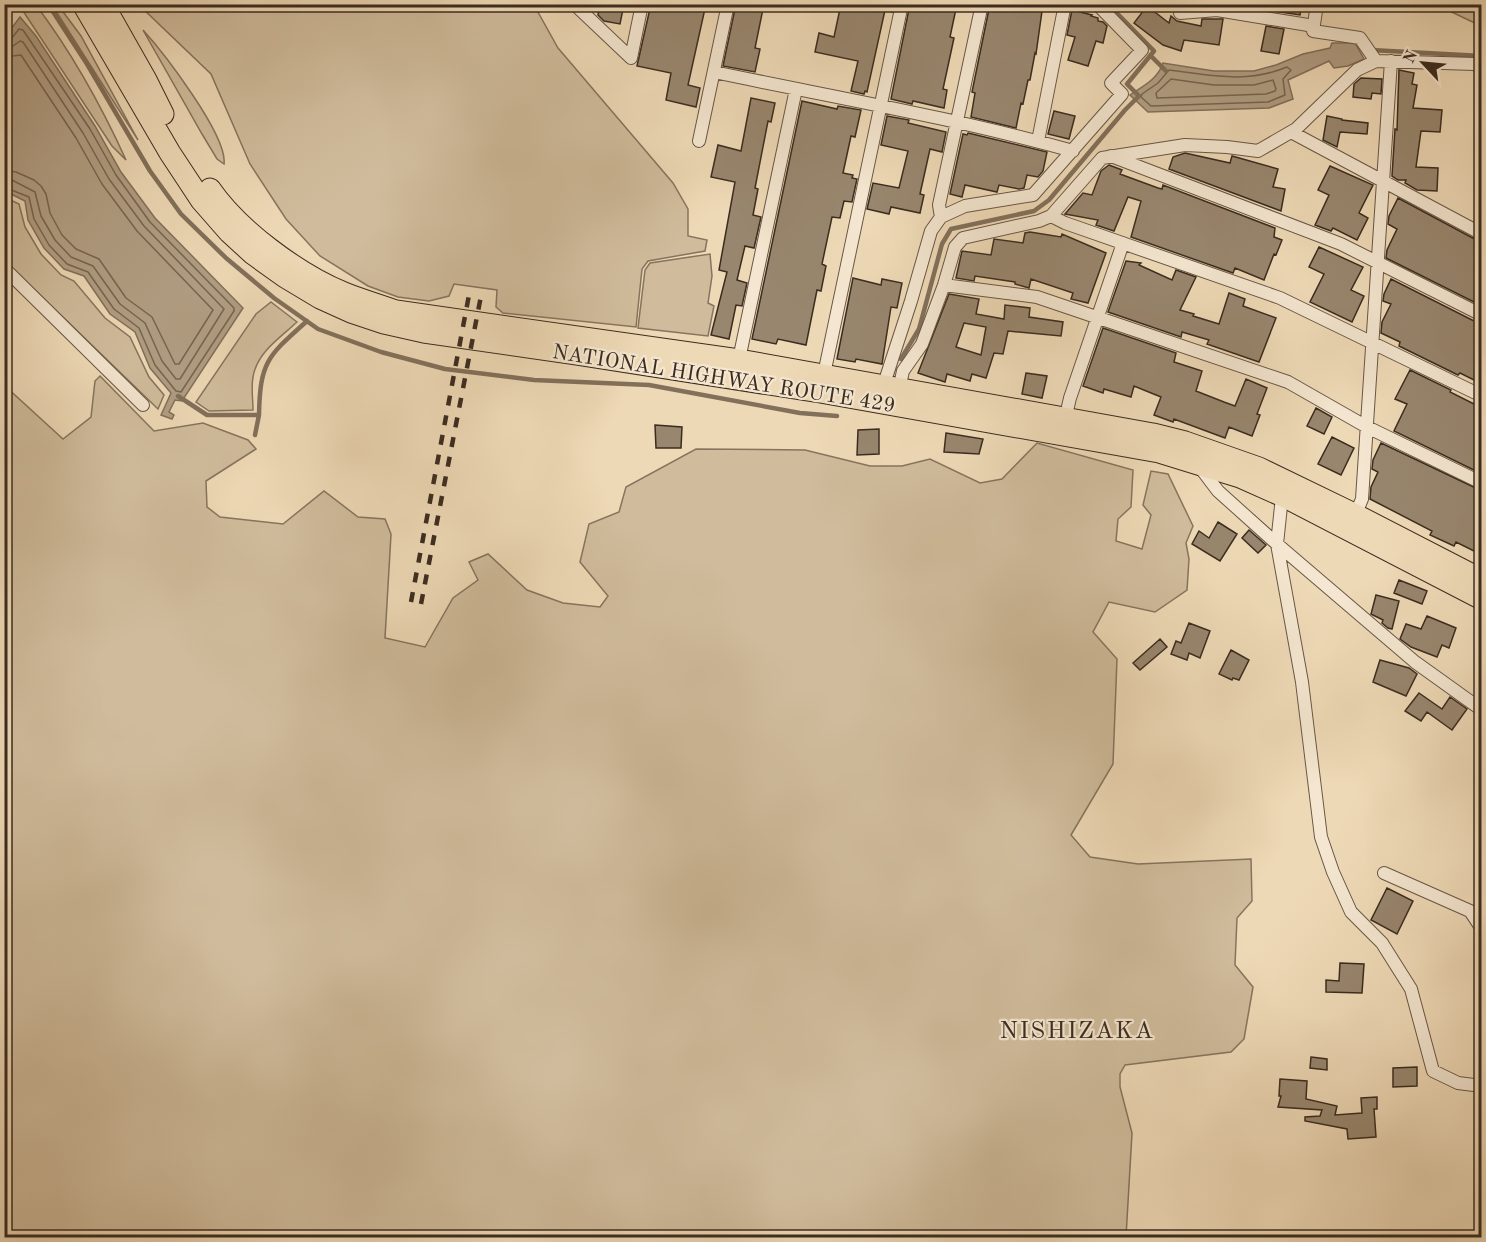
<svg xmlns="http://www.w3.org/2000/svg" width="1486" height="1242" viewBox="0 0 1486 1242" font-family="'Old Standard TT',serif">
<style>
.green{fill:#d0bc9c;stroke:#86745e;stroke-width:1.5}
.water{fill:#b19e83;stroke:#82705b;stroke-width:1.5}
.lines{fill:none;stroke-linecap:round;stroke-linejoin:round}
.shore{stroke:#766552;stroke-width:1.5}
.stream{stroke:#82705b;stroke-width:4.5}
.building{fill:#98866e;stroke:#3b2c20;stroke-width:1.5;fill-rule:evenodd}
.street-casing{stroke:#685746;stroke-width:14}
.highway-casing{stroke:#3b2c20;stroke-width:23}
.street{stroke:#f4e6d0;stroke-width:12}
.highway{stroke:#eed9b6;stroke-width:21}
.rail{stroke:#3b2c20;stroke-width:4.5;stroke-dasharray:10 10;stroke-linecap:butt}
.labels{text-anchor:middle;stroke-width:4.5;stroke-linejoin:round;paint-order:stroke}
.street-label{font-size:21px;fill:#3b2c20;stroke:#f4e6d0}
.quarter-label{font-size:24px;letter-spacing:1.5px;fill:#3b2c20;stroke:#f4e6d0}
</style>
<rect width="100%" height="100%" fill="#eed9b6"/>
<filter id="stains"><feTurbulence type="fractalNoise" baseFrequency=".00333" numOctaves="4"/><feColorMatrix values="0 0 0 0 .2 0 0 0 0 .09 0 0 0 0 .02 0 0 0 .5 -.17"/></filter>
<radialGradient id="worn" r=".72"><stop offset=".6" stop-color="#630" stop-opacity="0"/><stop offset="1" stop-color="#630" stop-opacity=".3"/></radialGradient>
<path class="green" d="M22,5H36C72,53 101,105 126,160L112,146L23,11Z
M52,5H58L81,36L138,140Z
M139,5H534L558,48L673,183L688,209V236L707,240L705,251L648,261L642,269L636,327L503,313L496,307L497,290L454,284L449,296L429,301L398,297L368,286L320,256L286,219L250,164L211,74Z
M1437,5H1481V26Z
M143,30C163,52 228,136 224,164L217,159L202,134Z
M4,197L19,204L25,227L41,254L61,275L74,281L105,318L130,337L149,377L164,395L158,409L5,261Z
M710,254L712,276L708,303L714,306L708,336L638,328L645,270L650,263Z
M271,302L297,322C280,338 257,352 253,377C251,387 253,400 253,410L209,411L196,402L256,314Z
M100,376L154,431L203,423L248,440L256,449L206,481L207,507L220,517L283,524L324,491L358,517L385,519L391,534L385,638L425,647L453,598L478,580L469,562L488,554L527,590L563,603L600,607L608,596L580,562L589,524L619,512L626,487L696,449L805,450L870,466H902L930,459L980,483L1002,479L1037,443L1133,470L1131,507L1118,519L1116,541L1142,549L1151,515L1143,505L1151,471L1168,474L1193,526L1186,543L1189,559L1187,590L1155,612L1109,602L1093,632L1117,659L1113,764L1071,835L1090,857L1138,864L1251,859L1252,901L1237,918L1235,965L1253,987L1244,1039L1231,1052L1125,1065L1120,1074V1087L1132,1133L1126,1237H5V386L63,439L91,417L95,381Z"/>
<path class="water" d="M20,17L36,36L95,126L121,172L155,218L243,308L182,401L175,400L169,412L174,415L172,419L161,415L171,393L150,368L135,332L110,314L84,276L64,269L44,248L28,220L25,201L5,191V37Z
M1332,43H1355L1364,59L1348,66L1334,68L1329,61L1288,80L1293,99L1269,108L1148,112L1130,95C1143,86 1158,79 1163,63L1214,71H1254L1276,65L1303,54L1330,48Z"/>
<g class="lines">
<path class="shore" d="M4,40L11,39L19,29L23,30L90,129L116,175L150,222L234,308V311L181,392L176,391L155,365L139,328L114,309L88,272L67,264L49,245L34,219L29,197L4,187
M4,48L13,46L20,41L23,42L83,133L109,179L144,226L224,309L180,379H176L162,361L145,323L120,304L93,266L71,257L55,240L41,216L35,192L12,180L4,179
M4,57L21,55L76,138L102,184L137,231L213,310L179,364H175L152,317L126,298L99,259L76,249L62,235L50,213L46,194L41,186L34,180L16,172L4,170
M1287,67L1291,70L1283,79L1285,95L1268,102L1151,106L1141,97L1142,94L1158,83L1169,70C1211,75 1246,84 1287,67Z
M1171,79L1214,85H1254L1273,80L1276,89L1275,91L1266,94L1157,98L1156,93Z"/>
<path class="stream" d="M48,4L87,64L150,171L181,214L226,258L274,298L318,329L381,352L445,369L534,380L649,385L800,413L837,416
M1108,4L1154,51L1127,84L1139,96
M1371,50L1482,56
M1151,56L1166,71
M901,359L919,329L942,244L951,229L1034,211L1049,200L1125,110L1139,96
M178,396L207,415H259C260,361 268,356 307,321
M255,435L259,415"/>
</g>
<path class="building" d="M600,4H624L620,24L604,21L598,15Z
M651,4H706L688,85L700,88L696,107L666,100L671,73L637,66Z
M764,4L755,48L760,49L755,72L723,66L736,4Z
M841,4H893L892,12L885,10L867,92L865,91L864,94L851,91L858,61L815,52L819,33L834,37Z
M910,4H957L950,37L954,38L943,89L947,90L944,108L913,101L912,104L891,99Z
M990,4H1043L1036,54L1035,53L1030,80H1028L1023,104L1021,103L1016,128L971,117L975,93L972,92Z
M1267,4H1302L1300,15L1267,10Z
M1147,6L1169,23L1171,16L1177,21L1201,26L1202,19H1223L1219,45L1184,40L1181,51L1163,45L1134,23Z
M1072,10L1092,15L1091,16L1098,18V21L1103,22L1107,26L1103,43L1096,41L1088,66L1068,60L1075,37L1067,35Z
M1266,26L1284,29L1279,54L1261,51Z
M1399,70L1414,73L1412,84L1417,85L1413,108L1442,110L1440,132L1421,131L1416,167L1438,168L1437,191L1417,190L1405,183L1406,180H1398L1392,176L1395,129L1397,130Z
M1361,78L1382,79L1381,94L1372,93L1371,99L1353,97L1354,84Z
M751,98L775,103L771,122L768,121L755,188L758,189L753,215L761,217L754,248L745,246L737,280L747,283L742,306L736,305L729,339L711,335L727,272L719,270L735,182L711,177L718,145L741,151Z
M802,101L837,109L838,106L861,110L855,137L851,136L843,173L853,175L852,178L857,179L852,202L844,201L840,218L832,217L822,264L826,266L821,291L817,290L806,345L778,339L776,344L752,339Z
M1054,111L1075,116L1069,139L1048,134Z
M887,116L909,120L908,123L946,132L942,152L930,149L920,194L924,195L920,213L891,207L889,214L867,209L873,183L899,188L908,151L881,145Z
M1327,116L1342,119V120L1368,123L1367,134L1340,132L1337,147L1323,140Z
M968,133L1047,152L1043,171L1038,177L1027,175L1024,188L1019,189L999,185L997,192L965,185L962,197L950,194L963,134L967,135Z
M1185,153L1230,163L1232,156L1278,169L1273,187L1285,189L1281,211L1169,169L1173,157Z
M1109,165L1122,170L1120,174L1158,188L1162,189L1163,185L1275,228L1274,237L1282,240L1276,255L1274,254L1264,280L1235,268L1233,273L1131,237L1141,201L1128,197L1114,231L1096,225L1098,220L1065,214L1083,193L1092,195L1101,171Z
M1330,166L1373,185L1359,213L1368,218L1357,240L1333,228L1331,231L1315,225L1329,195L1318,190Z
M1398,198L1482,243V260L1475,272L1482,275V293L1476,303L1386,258L1387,250L1397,229L1388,224L1389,216Z
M1030,232L1061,237L1062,234L1106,253L1088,303L1071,299L1073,293L1031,279L1029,288L1015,284V282L975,276L974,281L956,278L962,251L991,255L994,239L1023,243L1025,233Z
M1319,247L1363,267L1351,290L1364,296L1352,322L1310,302L1324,274L1309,267Z
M1126,261L1141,263L1139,265L1172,280L1176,270L1196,277L1180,310L1194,314L1193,316L1219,324L1229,293L1245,299L1243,306L1276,318L1259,362L1207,344L1209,340L1182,332L1181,337L1108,312Z
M853,278L881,285L882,279L902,283L897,308L891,307L882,364L856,359L855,362L837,359Z
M1391,279L1482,325V364L1474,380L1460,373L1458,375L1399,346L1400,342L1381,333L1382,322L1391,304L1383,301L1384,294Z
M949,294L979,299L976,314L1004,319L1005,305L1030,308L1029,317L1063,322L1061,336L1008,331L1003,354L994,353L986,378L972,374L970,381L947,374L945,382L918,373ZM964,323L986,327L981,355L956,347Z
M1103,328L1176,353L1174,362L1202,371L1196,391L1224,402L1235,406L1246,379L1267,388L1257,414L1260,415L1252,436L1229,427L1225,438L1174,419L1173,422L1154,415L1161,397L1134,386L1131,397L1104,389L1103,393L1083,386Z
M1410,370L1451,390L1450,392L1482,408V474L1394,431L1407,404L1395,399Z
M1026,373L1047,376L1042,398L1022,394Z
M1316,408L1332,417L1324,434L1307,426Z
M655,425L682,427L681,448H656Z
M879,429V454L857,455L858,430Z
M946,433L983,439L979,454L944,452Z
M1332,437L1354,448L1341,475L1318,464Z
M1381,443L1482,491V555L1456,542L1454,546L1430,535L1432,531L1370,499L1371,487L1378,472L1372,469L1373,460Z
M1218,522L1237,534L1220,561L1192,544L1199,531L1209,538Z
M1249,530L1266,545L1258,553L1242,538Z
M1399,580L1427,591L1422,604L1394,593Z
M1376,595L1399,601L1392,629L1388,628L1382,623L1383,620L1371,614Z
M1427,616L1456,628L1449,648L1442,645L1437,657L1411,647L1400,639L1406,624L1421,629Z
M1189,623L1210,631L1200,658L1189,653L1187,660L1171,654L1176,641L1181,643Z
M1160,639L1167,647L1140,670L1133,663Z
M1231,650L1249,660L1239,680L1233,678L1232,680L1219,674Z
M1380,660L1409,668L1417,674L1406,696L1373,682Z
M1419,693L1442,709L1450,697L1467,709L1452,730L1427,712L1421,721L1405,711Z
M1387,888L1413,901L1397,934L1371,920Z
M1340,963L1364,964L1362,993L1326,992V980L1339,981Z
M1311,1057L1327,1059V1070L1310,1068Z
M1417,1067V1086L1393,1087V1068Z
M1280,1079L1307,1081L1306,1099L1337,1106L1335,1115L1362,1113L1361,1098L1377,1097V1109H1374L1376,1137L1348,1139L1347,1129L1305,1121V1117L1320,1116L1322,1110L1278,1107L1281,1096H1279Z"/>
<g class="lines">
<g class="street-casing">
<path id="street" d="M574,4L631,58
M1317,4L1313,31L1360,38L1376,61
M1180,13L1217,10L1314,26
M631,58L642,4
M714,72C833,97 955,118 1073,151
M1291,132L1482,234
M699,141L728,4
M1038,141L1065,4
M1111,156L1341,244L1482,315
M1051,216L1065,223L1280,298L1482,396
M941,217L939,205L982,4
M4,268L143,405
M944,285L1037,297L1288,382L1367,427L1482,483
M738,364L796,89
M823,379L902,4
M882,390L911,301L931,231L941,217L965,206L1033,195L1122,94L1111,83L1142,50L1097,4
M898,394L903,371L922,344L944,285L955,247L963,238L1039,221L1051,216L1102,158L1185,145L1227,147L1258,151L1296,129L1357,70L1376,61L1475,64L1482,69
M1064,424L1070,398L1123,243
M1199,466L1218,491L1277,544L1415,662L1482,710
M1287,492L1281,506L1277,544L1302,682L1321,837L1333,872L1351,912L1382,943L1411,989L1433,1071L1458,1083L1482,1086
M1354,518L1362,499L1391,61
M1384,873L1470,911L1482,929"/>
</g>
<g class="highway-casing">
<path id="highway" d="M83,4L170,153L201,200L229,232L253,254L285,277L320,298L351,312L384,323L424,332L577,354L820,392L1159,452L1240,477L1285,497L1482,599
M103,4L146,80L163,114
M210,189C238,230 298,274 344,293C361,300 379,305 396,311L739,360L1153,434L1185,442L1259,468L1356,515L1482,580"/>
</g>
<use href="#street" class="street"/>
<use href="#highway" class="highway"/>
<path class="rail" d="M411,602L469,295
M421,604L481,296"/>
</g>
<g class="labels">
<g class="street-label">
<text transform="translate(724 378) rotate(9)" y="7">NATIONAL HIGHWAY ROUTE 429</text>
</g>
<g class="quarter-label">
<text x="1077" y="1038">NISHIZAKA</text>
</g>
</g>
<rect width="1486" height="1242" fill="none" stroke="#eed9b6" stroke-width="24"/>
<rect x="6" y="6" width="1474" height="1230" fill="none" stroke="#3b2c20" stroke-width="3"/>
<rect x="12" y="12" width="1462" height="1218" fill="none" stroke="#3b2c20" stroke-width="1.5"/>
<g transform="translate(1423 63) rotate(296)" stroke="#f4e6d0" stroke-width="4.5" paint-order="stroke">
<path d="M0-4.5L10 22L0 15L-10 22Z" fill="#3b2c20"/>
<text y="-9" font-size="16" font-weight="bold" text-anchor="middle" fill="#3b2c20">N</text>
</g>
<rect width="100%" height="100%" filter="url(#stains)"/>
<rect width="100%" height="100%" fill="url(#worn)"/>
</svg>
